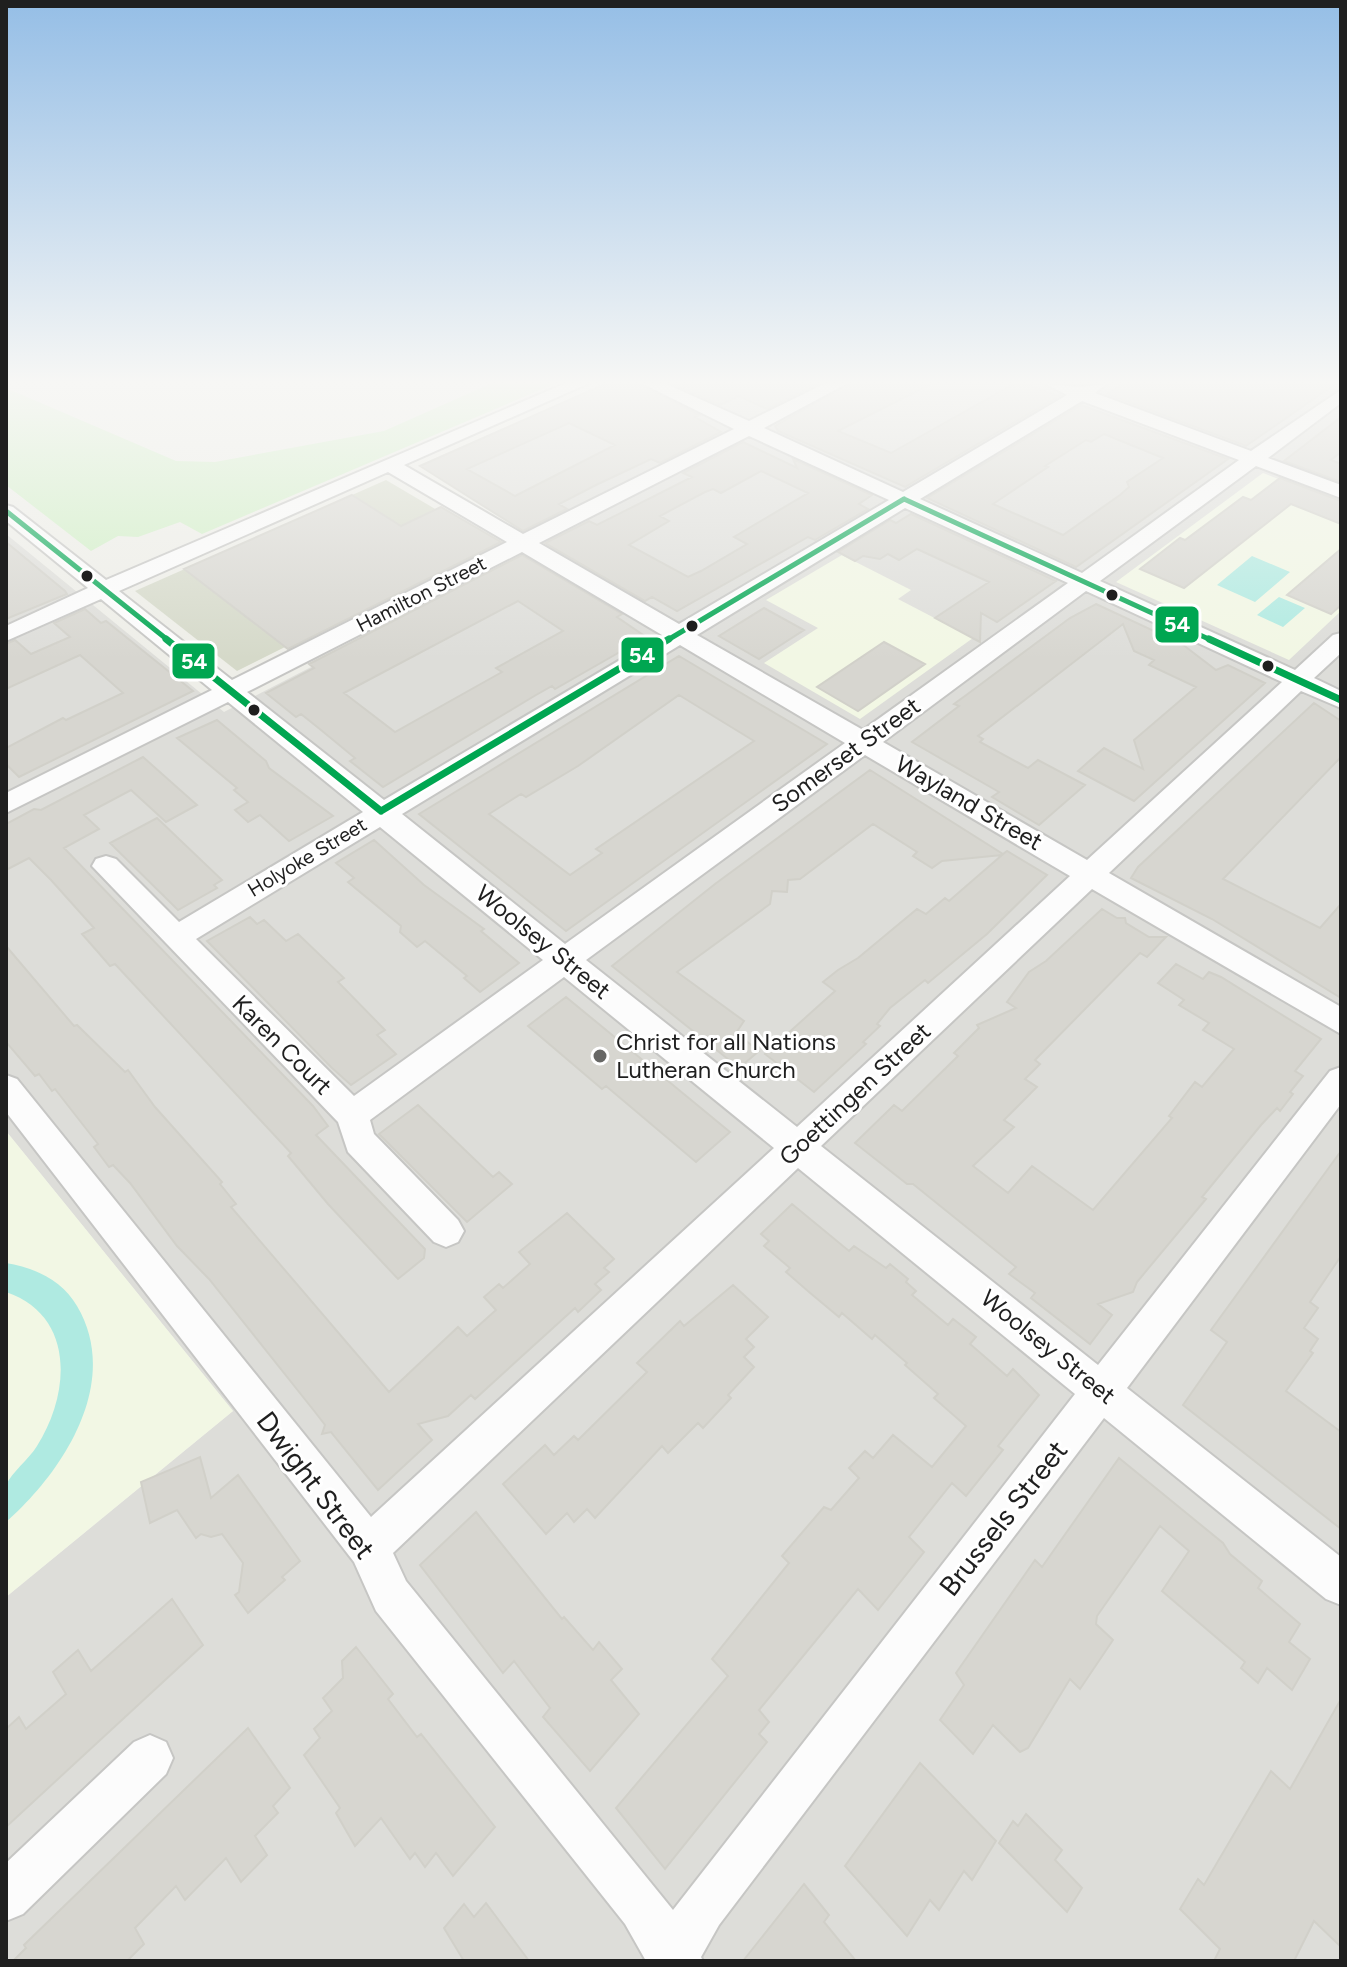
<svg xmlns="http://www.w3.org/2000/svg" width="1347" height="1967" viewBox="0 0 1347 1967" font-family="Figtree,sans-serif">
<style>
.residential{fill:#ddddd9}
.education{fill:#f2f7e4}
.construction{fill:#d5d9c9}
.grass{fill:#cfefc4}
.pitch{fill:#afeae1}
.building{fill:#d7d6d0;stroke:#d1d0c9;stroke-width:2;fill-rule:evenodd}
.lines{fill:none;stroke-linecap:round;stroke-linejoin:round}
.minor-casing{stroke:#c6c6c4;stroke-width:4}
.minor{fill:#fcfcfc;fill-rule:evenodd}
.bus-1-far1-casing{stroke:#fff;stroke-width:9}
.bus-1-casing{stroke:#fff;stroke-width:12}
.bus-1-far1{stroke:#00a651;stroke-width:5}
.bus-1{stroke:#00a651;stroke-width:7}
.bus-dot{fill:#1f1f1f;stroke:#fff;stroke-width:3}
.poi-dot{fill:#676765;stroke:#fff;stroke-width:3}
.labels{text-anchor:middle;stroke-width:6;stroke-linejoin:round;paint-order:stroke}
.far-street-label{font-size:20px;fill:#1f1f1f;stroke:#fff}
.street-label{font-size:24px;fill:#1f1f1f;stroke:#fff}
.poi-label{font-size:24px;fill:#1f1f1f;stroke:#fff;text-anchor:start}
.near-street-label{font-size:28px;fill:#1f1f1f;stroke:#fff}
.line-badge{stroke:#fff;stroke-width:3}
.badge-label{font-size:22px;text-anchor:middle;font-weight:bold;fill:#fff}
</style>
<rect width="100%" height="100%" fill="#eeeee8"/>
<path class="residential" d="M603,384H1341V1961H6V1597L233,1411L6,1131V534L224,712L551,543L420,465Z"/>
<path class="education" d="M1263,473L1341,503V611L1289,660L1116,582Z
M842,555L911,590L898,599L973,638L860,719L764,663L818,628L766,600Z
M6,1131L233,1411L6,1597Z"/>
<path class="construction" d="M386,480L493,543L237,671L135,591Z"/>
<path class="grass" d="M490,384H554L202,534L180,522L138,537L118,536L91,551L6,485V388L176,461L215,462L384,431Z"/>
<path class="pitch" d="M1252,556L1290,572L1255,602L1217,585Z
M1279,597L1305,608L1283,627L1257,615Z
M6,1263C34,1267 63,1281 77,1306C122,1382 63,1472 6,1522C6,1512 3,1494 6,1485C12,1472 29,1459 37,1446C70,1394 76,1316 6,1292Z"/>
<path class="building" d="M605,384H640L699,415L695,417L721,432L660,463L651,459L596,485L559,504L567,509L523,531L420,466ZM569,423L615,445L515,496L467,469Z
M672,384H818L767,409L739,396L720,405Z
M849,384H931L838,431L891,453L1014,384H1025L1059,396L905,487L778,431L775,426Z
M1124,384H1335L1246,446L1107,394Z
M1081,405L1228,459L1076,567L927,498ZM1104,434L1163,458L1127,482L1129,487L1120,495L1063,535L993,504L1048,467L1045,466L1086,440L1091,442Z
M1341,417V452L1331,460L1341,464V482L1284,461Z
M743,442L797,468L793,459L872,495L859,504L868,509L815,540L808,537L677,611L652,597L645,601L545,543L589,521L597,525L692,477L683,473ZM761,471L808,493L734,537L747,544L701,571L688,577L629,545L669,521L660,516L705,492L713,489L721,493Z
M1280,478L1341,501V524L1291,504L1184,588L1140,569L1180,538L1185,540L1243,497L1251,500Z
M352,495L401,526L441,507L501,542L288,649L184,569Z
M911,514L1056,581L997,622L981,613L980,642L935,618L989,582L917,549L899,560L888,554L880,559L863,556L855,561L838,552L890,520L896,523Z
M6,542L65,591L67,594L6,619Z
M1341,549V605L1331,614L1287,595Z
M522,555L622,614L617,617L646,637L555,689L552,686L536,695L383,787L350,761L355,758L321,730L301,714L296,717L266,693L314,668L309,664ZM518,601L563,631L496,668L502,672L395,732L344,693Z
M1096,604L1182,644L1216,670L1228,665L1265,683L1134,801L1078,771L1104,748L1143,769L1134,740L1196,687L1149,665L1154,660L1134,651L1123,624L978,736L983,739L980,742L1028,768L1038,760L1085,785L1039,825L992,797L999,792L912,742L959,706L954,704L969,693L1070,618Z
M764,608L804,630L759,659L719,636Z
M85,609L101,623L106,621L193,691L19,777L6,764V748L63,718L66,720L123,693L80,655L6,689V644L15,640L31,654L70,637L54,623Z
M884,642L925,664L858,711L817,687Z
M679,656L827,744L566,931L419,814ZM679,695L754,741L596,849L602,853L570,875L489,814L521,794L526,797L578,766Z
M1314,703L1341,721V757L1223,879L1320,928L1341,904V998L1212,919L1131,878L1138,867Z
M217,720L266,761L269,768L333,816L289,841L260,815L248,822L235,810L248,802L234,790L237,788L177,738Z
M143,757L197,805L166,822L131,790L84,815L99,829L64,848L313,1106L328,1126L316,1135L425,1249L424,1258L398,1279L328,1204L288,1156L291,1153L115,964L110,966L97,951L82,934L94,928L51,880L29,858L6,870V824L34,809L41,810Z
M870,770L1003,854L1007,851L1047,875L987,934L928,983L925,980L890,1008L877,1024L880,1026L863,1042L866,1044L814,1092L765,1054L835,991L823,982L838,970L858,958L917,909L926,914L945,898L949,901L1002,855L942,861L932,868L913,856L917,852L873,824L800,879L788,880L787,892L772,891L770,904L677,972L744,1021L736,1033L759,1051L739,1068L612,966L715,884Z
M157,818L222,880L214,885L217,888L178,910L110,843Z
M374,840L424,885L484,929L481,931L519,963L480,992L464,978L467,976L425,941L417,947L400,932L401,926L348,882L354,878L336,863Z
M1102,909L1117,918H1125L1126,923L1149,937H1166L1147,957L1140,953L1035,1060L1040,1064L1025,1079L1037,1087L1004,1120L1014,1127L973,1166L1008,1193L1032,1166L1093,1210L1172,1118L1169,1116L1195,1082L1202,1087L1234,1049L1203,1030L1209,1023L1179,1005L1184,1000L1158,983L1176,964L1203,979L1209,972L1221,977L1321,1039L1295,1071L1303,1076L1290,1092L1293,1094L1280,1111L1277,1108L1261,1125L1202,1197L1206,1199L1137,1282L1133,1292L1098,1304L1112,1315L1090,1344L1031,1298L1035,1293L1009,1274L1016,1267L913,1184H907L855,1143L894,1105L902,1111L958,1056L954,1053L979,1028L977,1025L1016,1008L1007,1002L1029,972L1046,961Z
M250,917L257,924L264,920L286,941L298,934L344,978L338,982L385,1030L377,1035L396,1054L351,1085L331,1067L207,941Z
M6,946L74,1026L77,1025L125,1072L128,1070L155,1107L222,1182L220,1184L236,1204L231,1207L389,1392L458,1327L467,1336L496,1310L484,1297L499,1284L503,1288L530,1264L519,1252L567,1213L614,1259L604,1268L609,1272L595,1284L601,1290L578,1312L575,1308L475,1399L471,1395L448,1416L418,1424L432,1440L378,1490L331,1432L322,1434L325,1425L315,1412L209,1279L177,1246L130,1183L113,1165L109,1167L94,1147L98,1144L55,1089L52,1091L39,1074L35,1076L6,1042Z
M566,997L730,1132L696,1162L606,1086L602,1089L528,1026Z
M418,1105L493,1177L499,1172L512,1184L467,1222L379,1134Z
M1341,1151V1256L1310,1302L1318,1308L1304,1328L1318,1339L1310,1351L1313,1353L1286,1391L1341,1432V1529L1183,1405L1227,1342L1211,1330Z
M792,1204L849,1251L854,1246L886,1268L890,1264L908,1279L906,1282L916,1291L912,1295L948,1325L953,1319L976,1337L970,1344L1007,1376L1013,1369L1039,1395L998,1446L1003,1450L966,1496L952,1483L909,1537L924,1552L878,1610L858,1589L759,1710L769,1722L759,1734L767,1742L665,1869L616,1808L728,1676L712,1659L789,1563L782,1556L824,1507L831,1510L859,1478L849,1468L865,1451L873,1458L893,1435L932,1467L966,1426L934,1398L938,1394L905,1365L907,1363L875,1335L872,1339L842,1313L839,1317L809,1292L786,1272L790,1268L764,1246L769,1241L761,1234Z
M733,1285L768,1317L746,1339L754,1347L744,1357L754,1367L728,1395L731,1398L703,1428L698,1423L668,1453L662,1446L595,1518L587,1509L574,1522L567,1513L546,1534L503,1484L545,1445L554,1455L574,1436L578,1440L647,1372L637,1363L680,1321L684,1326Z
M200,1457L211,1498L238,1475L300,1561L282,1577L285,1580L248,1613L235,1595L239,1592L243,1563L222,1534L211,1537L201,1534L196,1538L177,1510L150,1523L141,1482Z
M1119,1458L1223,1543L1230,1554L1262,1581L1258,1588L1300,1624L1289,1642L1310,1659L1292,1690L1267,1668L1258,1683L1241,1668L1245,1662L1162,1591L1189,1551L1160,1526L1097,1616L1096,1624L1113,1640L1080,1689L1070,1679L1028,1748L1020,1752L993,1725L973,1754L940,1720L964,1685L956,1673L1035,1560L1042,1567Z
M476,1512L562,1619L564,1617L593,1650L599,1642L622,1669L611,1680L639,1714L590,1771L543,1717L550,1708L514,1661L503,1673L420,1565Z
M172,1599L203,1645L6,1827V1729L19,1717L26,1729L66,1694L53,1672L78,1650L91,1671Z
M356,1647L393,1694L388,1699L417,1737L421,1734L495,1827L453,1876L436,1853L425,1867L415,1853L410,1859L381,1818L355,1846L336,1813L340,1808L304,1755L320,1738L314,1729L332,1711L323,1698L343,1678L342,1661Z
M1341,1699V1947L1314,1921L1294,1961H1214L1220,1949L1180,1909L1198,1879L1204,1885L1271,1771L1290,1789Z
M248,1728L290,1788L273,1806L278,1813L255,1836L267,1855L241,1882L226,1858L185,1900L176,1886L135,1928L144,1944L127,1961H13L26,1948L24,1945Z
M920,1763L996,1841L972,1880L964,1871L939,1910L930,1900L907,1936L845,1866Z
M1026,1814L1062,1850L1055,1860L1082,1888L1067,1912L999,1843L1013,1821L1018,1826Z
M804,1884L829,1915L824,1922L856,1961H743Z
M486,1903L529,1961H464L444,1928L464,1904L474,1917Z"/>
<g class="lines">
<g class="minor-casing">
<path id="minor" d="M564,384H587L404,465L523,534L734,429L643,384H666L749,421L824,384H846L764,428L903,492L1067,395L1046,384L1079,387L1106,384L1095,393L1251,451L1341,390V403L1268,458L1341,485V498L1256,466L1100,581L1295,670L1333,635L1341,633V653L1314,678L1341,691V708L1301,691L1109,873L1341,1007V1034L1092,889L821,1146L1098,1365L1330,1071L1341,1067V1104L1127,1388L1341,1557V1605L1326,1599L1104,1418L719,1925L701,1957L703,1961H646L625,1924L376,1611L354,1562L6,1112V1075L17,1079L371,1517L774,1148L564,977L370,1120L374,1134L458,1220L464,1231L458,1242L446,1247L434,1242L348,1152L338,1122L92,866L96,859L106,856L116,859L179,922L363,812L228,702L6,813V793L212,690L101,599L6,641V626L88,588L6,521V505L13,507L106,580ZM1082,401L1239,460L1082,573L920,499ZM749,436L889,500L679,624L539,543ZM388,472L507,542L232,680L119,591ZM905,508L1068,583L863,730L697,635ZM522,552L662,635L384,800L247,692ZM1086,591L1282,682L1087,860L883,742ZM680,645L845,743L565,944L402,814ZM865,755L1070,876L797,1127L586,960ZM380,827L543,960L354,1096L196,939ZM798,1168L1075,1394L673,1910L406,1581L393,1553Z
M150,1735L166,1742L173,1758L166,1774L23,1914L6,1921V1863L134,1742Z"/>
</g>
<use href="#minor" class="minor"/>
<g class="bus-1-far1-casing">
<path id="bus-1-far1" d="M904,499L1213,641
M6,511L169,641
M666,641L904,499"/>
</g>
<g class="bus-1-casing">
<path id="bus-1" d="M166,639L381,811
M1209,639L1341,700
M381,811L669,639"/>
</g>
<use href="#bus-1-far1" class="bus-1-far1"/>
<use href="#bus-1" class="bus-1"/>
</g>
<linearGradient id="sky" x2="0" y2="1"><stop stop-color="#95bee6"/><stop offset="0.58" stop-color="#f7f7f5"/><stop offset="1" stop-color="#f7f7f5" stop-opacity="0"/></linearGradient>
<rect width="1347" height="659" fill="url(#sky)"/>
<g class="bus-dot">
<circle cx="87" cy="576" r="7"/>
<circle cx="1112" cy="595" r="7"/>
<circle cx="692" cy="626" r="7"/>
<circle cx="1268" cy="666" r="7"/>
<circle cx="254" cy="710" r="7"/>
</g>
<circle class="poi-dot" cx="600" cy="1056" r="8"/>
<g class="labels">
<g class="far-street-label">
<text transform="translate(421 594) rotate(-27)" y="7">Hamilton Street</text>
<text transform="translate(307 857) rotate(-31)" y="7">Holyoke Street</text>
</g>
<g class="street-label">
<text transform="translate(846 755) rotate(-36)" y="8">Somerset Street</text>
<text transform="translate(969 803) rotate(30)" y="8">Wayland Street</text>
<text transform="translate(543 942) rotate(39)" y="8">Woolsey Street</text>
<text transform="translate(282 1045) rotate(45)" y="8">Karen Court</text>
<text transform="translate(855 1094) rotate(-43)" y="8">Goettingen Street</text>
<text transform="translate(1048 1347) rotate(39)" y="8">Woolsey Street</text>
</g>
<g class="poi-label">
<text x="616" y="1050">Christ for all Nations<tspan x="616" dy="28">Lutheran Church</tspan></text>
</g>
<g class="near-street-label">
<text transform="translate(316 1485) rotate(53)" y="10">Dwight Street</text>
<text transform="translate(1003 1518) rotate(-52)" y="10">Brussels Street</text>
</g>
</g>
<g class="line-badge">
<rect x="1154" y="605" width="46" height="39" rx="8" fill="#00a651"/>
<rect x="620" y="636" width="45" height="38" rx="8" fill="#00a651"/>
<rect x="171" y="642" width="45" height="38" rx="8" fill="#00a651"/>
</g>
<g class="badge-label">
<text x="1177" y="632">54</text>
<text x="642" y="663">54</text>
<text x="194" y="669">54</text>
</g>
<rect width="1347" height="1967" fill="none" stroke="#1f1f1f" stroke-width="16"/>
</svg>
